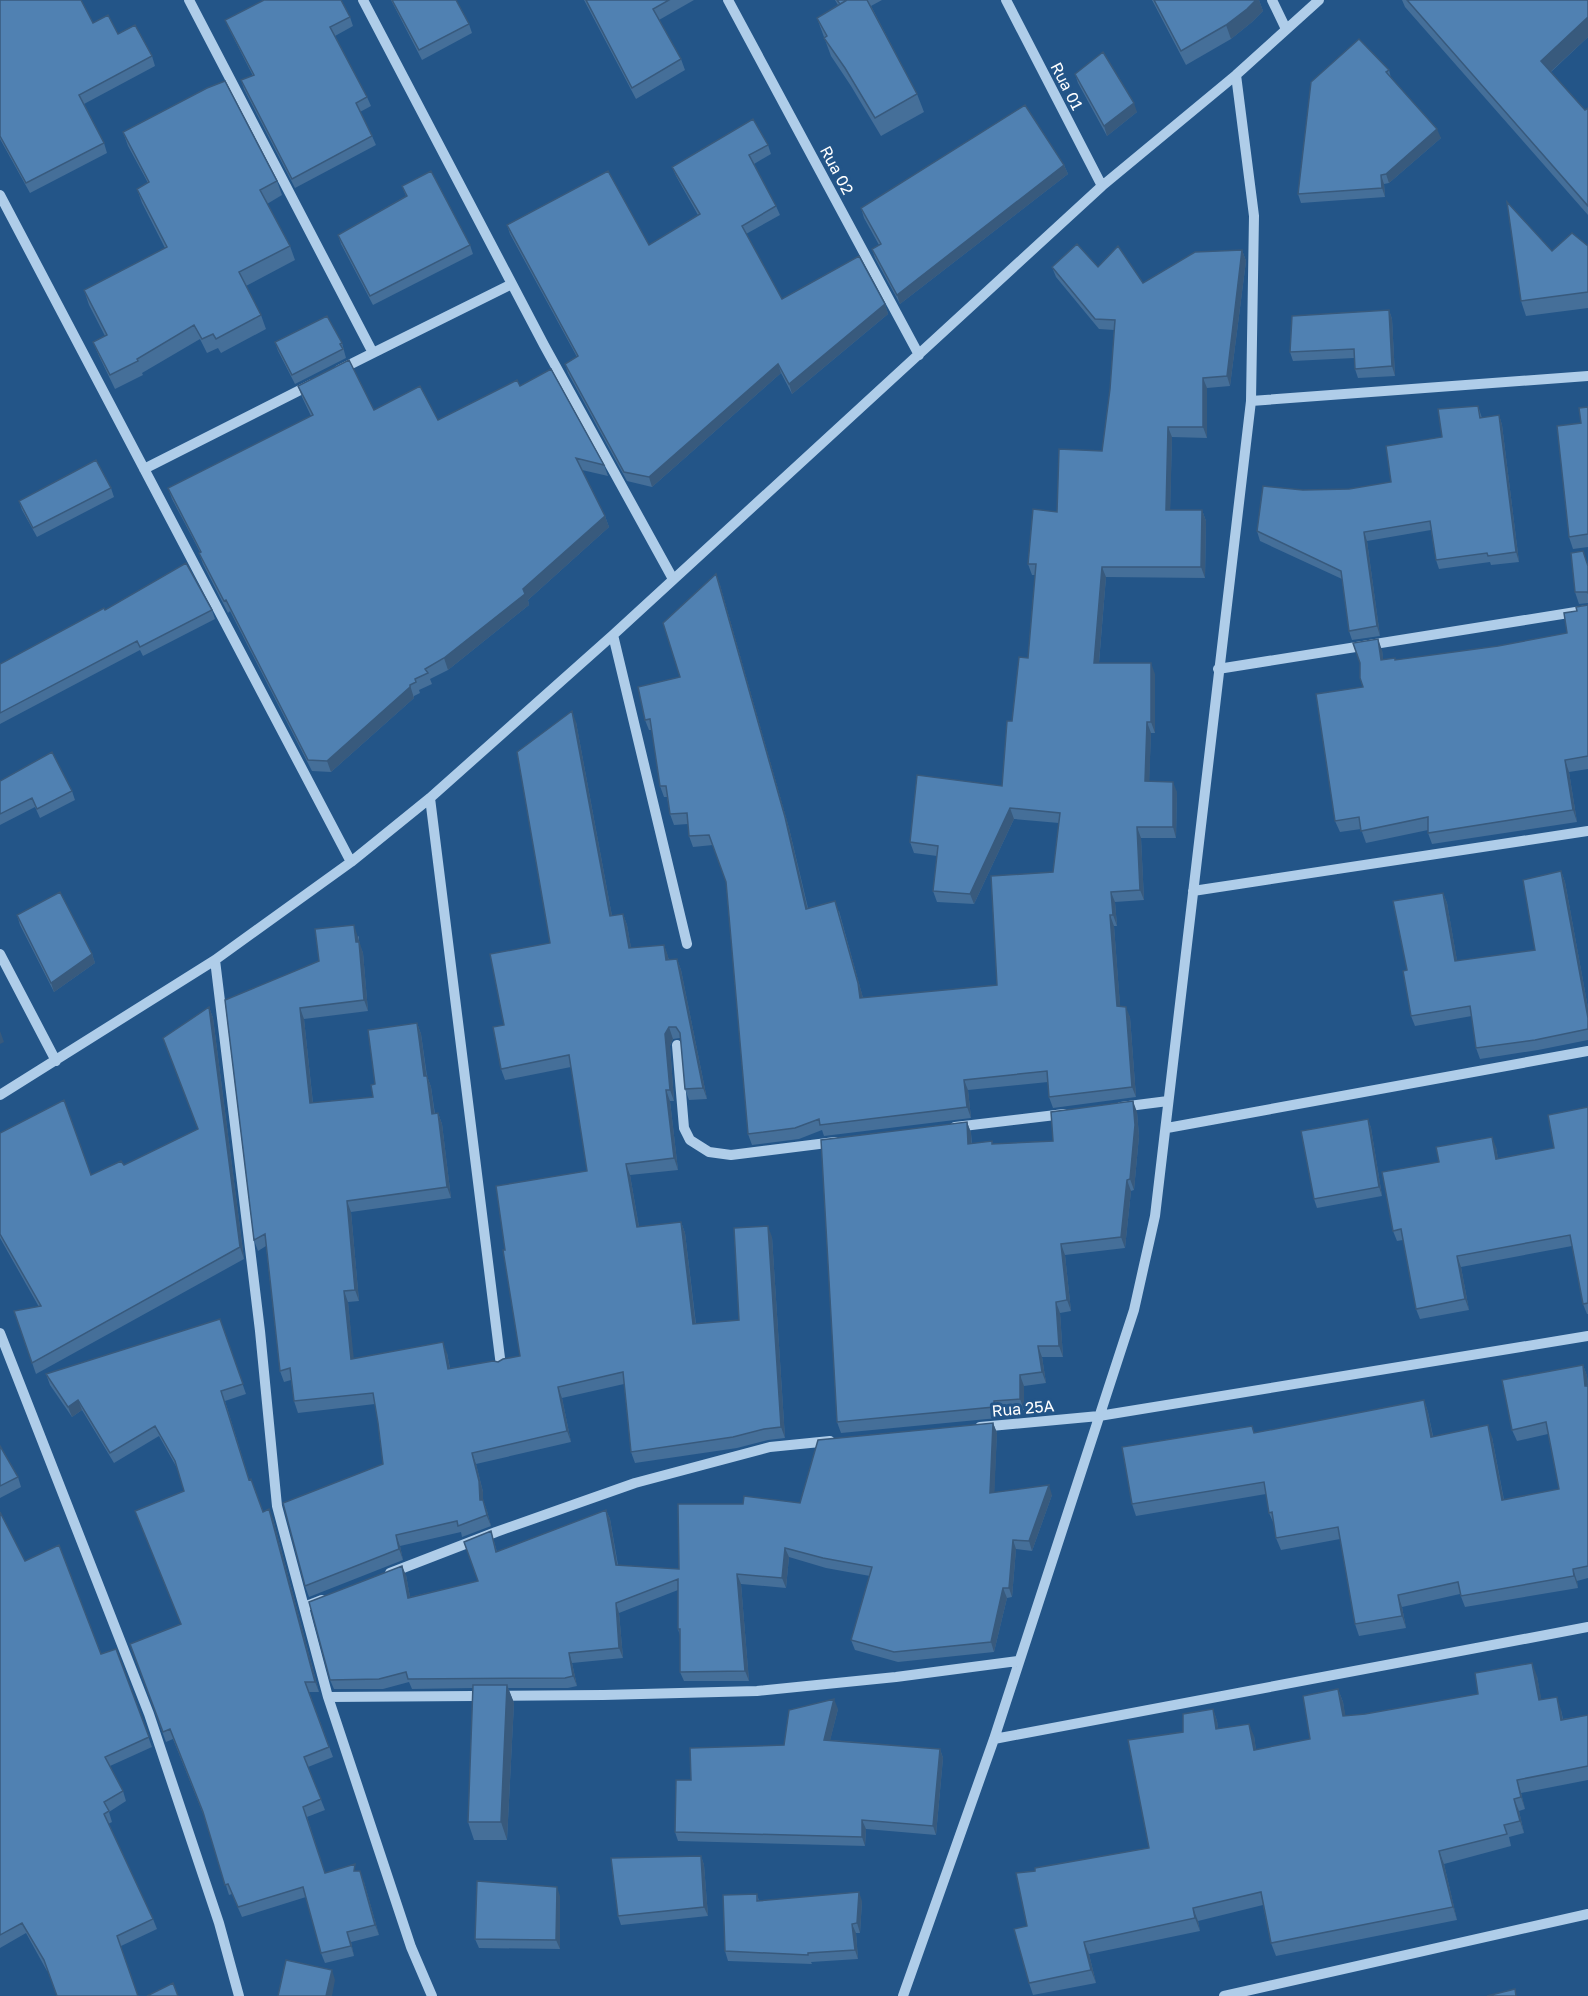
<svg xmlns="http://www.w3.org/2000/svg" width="1588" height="1996" viewBox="0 0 1588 1996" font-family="'Golos Text',sans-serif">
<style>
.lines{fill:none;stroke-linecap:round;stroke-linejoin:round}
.minor{stroke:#afcde9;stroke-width:10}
.wall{fill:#456f99}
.shaded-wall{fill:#385a7d}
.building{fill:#5081b2;stroke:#385a7d;stroke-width:1.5}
.labels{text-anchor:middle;stroke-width:6;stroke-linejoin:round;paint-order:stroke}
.street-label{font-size:16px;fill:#fff;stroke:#235588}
</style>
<rect width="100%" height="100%" fill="#235588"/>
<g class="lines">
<path class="minor" d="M189,0L373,353L512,284
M363,0L544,345L673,579
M728,0L919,355
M1006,0L1102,186
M1272,0L1286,29
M0,195L351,862
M339,370L373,353
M1251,401L1588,376
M144,469L312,384
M613,635L687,944
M1218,669L1588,610
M430,798L501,1366
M1193,891L1588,831
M0,954L56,1061
M215,960L260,1331L277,1506L328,1697L411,1947L432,1996
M677,1045L684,1128L690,1140L709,1152L731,1155L835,1142
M0,1095L215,960L351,862L430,798L613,635L1102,186L1236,75L1319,0
M1121,1107L1168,1101
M955,1127L1064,1114
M1167,1128L1588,1051
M0,1333L149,1714L219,1923L239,1996
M980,1427L1099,1416L1588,1336
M390,1573L496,1532L635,1483L770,1447L830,1441
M304,1607L322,1600
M328,1697L603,1695L757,1691L896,1677L1018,1661
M994,1739L1588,1627
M903,1996L994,1739L1134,1310L1155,1216L1251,401L1254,216L1236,75
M1224,1996L1588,1914"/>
</g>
<path class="wall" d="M0,0L93,23L118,34L152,56L155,66L84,104L104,143L107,153L30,193L0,139Z
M391,0H456L469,24L472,33L422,60Z
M584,0H694L659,20L681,59L685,70L636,99Z
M835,0H882L871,6L917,94L924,112L881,136L851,86L831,56L817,18L838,5Z
M1152,0H1259L1263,11L1252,22L1231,39L1186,65Z
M1402,0H1588V37L1551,72L1585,110L1588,108V215L1405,7Z
M350,17L353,26L335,36L367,97L371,106L360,112L372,136L376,145L295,188L244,89L241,80L253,76L229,29L225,20Z
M1389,70L1391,78L1441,138L1389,183L1384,184L1385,197L1301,203L1298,194Z
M1075,74L1137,112L1107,136L1078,83Z
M123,132L277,181L282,195L267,204L290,246L295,260L246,286L261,315L266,329L221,353L218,348L207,353L200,339L142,373L143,375L115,389L99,356L93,342L105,336L89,305L84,290L165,248L142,203L137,189L148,183L128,146Z
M768,145L771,154L754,164L776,206L780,215L746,234L782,299L885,304L888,314L792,394L781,373L652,487L627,481L568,373L565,364L577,357L510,234L507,225L649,245L698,215L676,176L672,167Z
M1064,165L1068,174L900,304L875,258L872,249L879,245L864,218L861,208Z
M402,186L470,245L473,254L373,305L341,244L338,235L406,196Z
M1588,246V308L1526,316L1521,301L1552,251Z
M1242,250L1246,261L1230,386L1207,388V438L1172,437L1170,510H1202L1206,521L1205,578L1106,577L1099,663L1155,674V733H1151L1149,781L1177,792L1176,838H1141L1144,900L1115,902L1117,926H1114L1120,1006L1130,1017L1136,1097L1053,1108L1049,1097L1048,1082L968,1090L971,1118L824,1136L822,1130L799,1139L752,1145L748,1134L726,882L713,845L693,847L689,836L688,824L674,825L670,814L667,797H664L660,786L652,730H649L645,720L680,677L716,574L720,585L789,828L808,908L839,911L863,998L997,985L1053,872L1059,823L1014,819L974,904L937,902L933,891L937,856L914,853L910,842L1002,786L1012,721L1028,658L1035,575H1032L1028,564L1057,512L1102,451L1110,389L1114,330L1099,329L1056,277L1052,267H1098L1143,283Z
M1389,310L1392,319L1395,376L1358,378L1355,369L1354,358L1293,361L1290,352Z
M275,342L342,343L346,358L295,384L278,351Z
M298,386L374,410L438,420L520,386L604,465L608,476L582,470L605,516L609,527L528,600L529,605L448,670L430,679L432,684L419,690L420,693L414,696V698L331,772L312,771L230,611L228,613L203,564L199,553L200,552L172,499L168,488L311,416L302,397Z
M1478,406L1482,418L1499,415L1502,425L1519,562L1491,565L1490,562L1439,569L1436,560L1431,530L1367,541L1380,636L1352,640L1349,631L1342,579L1260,541L1257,531L1303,490L1349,489L1391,482Z
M1588,407V547L1573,549L1569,537L1581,423Z
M111,488L114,497L37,537L22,510L19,501Z
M1588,565V603L1579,604L1575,592Z
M1588,605V769L1569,772L1577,822L1432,844L1428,833V830L1366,843L1361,829L1340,832L1335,821L1363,687L1360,663L1382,650L1383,660H1396L1498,646L1567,633L1577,611Z
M105,610H212L215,619L143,656L140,650L0,724V664Z
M576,722L612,916L623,914L627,925L631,948L664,945L669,960L677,959L681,970L707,1099L689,1100L685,1089L681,1040L680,1038L673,1039L670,1046L674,1101H670L678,1170L630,1175L639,1227L681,1222L685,1233L696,1324L739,1320L772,1237L785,1438L768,1440L737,1448L635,1463L631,1452L624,1384L562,1398L571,1442L476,1464L483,1492V1500L487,1511L491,1526L462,1537L461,1532L400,1546L403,1560L309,1597L305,1586L383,1464L378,1423L375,1404L298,1413L294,1401L291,1380L284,1382L280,1371L266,1246L258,1251L254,1240L225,1000L319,961L359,936V943L363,953L368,1011L304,1019L313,1103L373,1097L375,1084L417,1023L421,1034L427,1076L431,1087L435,1114L438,1113L442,1124L451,1198L351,1212L359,1301L348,1302L353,1358L447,1353L450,1368L498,1362L520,1356L505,1250L587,1171L571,1067L505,1080L501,1069L504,1025L550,943Z
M0,781L72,791L75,800L40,818L35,807L0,825Z
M1561,871L1565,882L1588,1008V1040L1538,1050L1480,1059L1476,1048L1472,1016L1415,1026L1411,1016L1407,970L1443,893L1447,903L1457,961L1535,950Z
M17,915L92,954L95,963L54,992L20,925Z
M209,1007L213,1018L244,1259L36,1374L14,1311L39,1307L0,1238V1133L91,1175L124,1165L198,1129Z
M1588,1107V1314H1587L1583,1304L1572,1246L1461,1267L1469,1310L1420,1319L1416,1309L1403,1240L1397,1241L1393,1231L1439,1162L1496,1147L1498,1159L1554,1148Z
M1137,1112L1139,1136L1134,1190L1131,1191L1125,1248L1065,1255L1071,1311L1060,1313L1063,1357H1042L1046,1383L1024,1386V1410L998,1412V1418L841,1433L837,1422L967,1122L971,1133L972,1144L992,1141L993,1144L1053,1141Z
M1368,1119L1371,1128L1382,1196L1317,1208L1314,1199Z
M220,1319L246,1394L225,1401L249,1479L263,1511L273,1519L319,1692H309L333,1757L308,1767L325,1810L307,1817L325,1873L357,1871L364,1882L379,1935L351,1942L354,1956L325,1963L321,1953L306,1897L242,1917L232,1894L229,1895L204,1816L173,1739L166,1742L130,1644L180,1624L184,1491L177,1468L159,1436L114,1463L82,1410L72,1417L50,1385L46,1374Z
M1583,1365L1587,1376L1588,1385V1578L1577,1581L1578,1588L1465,1607L1460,1594L1402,1607L1406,1628L1359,1636L1355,1624L1340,1539L1281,1550L1276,1538L1274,1524L1269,1513L1266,1494L1136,1516L1132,1504L1255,1433L1424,1400L1428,1412L1433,1436L1492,1437L1504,1500L1559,1489L1548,1434L1517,1441L1512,1430Z
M993,1423L997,1433L994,1492L1052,1495L1032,1551L1016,1549L1012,1597L1007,1598L994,1652L898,1662L855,1650L851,1640L870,1576L826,1568L789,1557L786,1588L741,1584L749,1681H684L680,1672V1636L678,1629V1590L619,1613L623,1658L572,1663L577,1686L568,1688H508L514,1703L507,1840H474L468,1822L473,1688L412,1689L409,1682L383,1689H334L330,1680L406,1575L410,1597L478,1581L491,1531L497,1552L606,1510L610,1519L618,1565L679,1569L743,1504L800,1503Z
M0,1446L18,1477L21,1487L0,1498Z
M0,1512L25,1561L101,1654L116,1649L152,1747L110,1766L123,1791L126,1801L109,1812L112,1822L108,1824L153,1919L157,1929L121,1946L47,1971L26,1933L0,1948Z
M1537,1676L1541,1700L1561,1710L1563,1719L1588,1715V1780L1521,1793L1525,1809L1519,1811L1524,1833L1509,1837L1511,1846L1444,1864L1457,1920L1276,1956L1271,1943L1263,1905L1198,1921L1200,1931L1089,1954L1096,1983L1033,1995L1029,1983L1027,1926L1035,1871L1149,1848L1183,1732L1213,1709L1217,1721L1218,1729L1254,1736L1256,1750L1310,1739L1338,1689L1343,1702L1345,1716L1365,1714L1478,1694Z
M838,1709L830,1740L940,1749L943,1758L936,1835L866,1829L865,1846L678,1841L675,1832L691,1780L784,1745Z
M701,1856L704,1865L708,1916L621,1925L618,1916Z
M757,1894L759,1901H862L860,1933H856L858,1959L811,1962L812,1964L728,1961L725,1951Z
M560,1896V1949L479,1948L475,1939Z"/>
<path class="shaded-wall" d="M1256,0H1259L1263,11L1252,22L1231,39L1226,25Z
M1588,17V37L1546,76L1541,61Z
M1134,103L1137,112L1107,136L1104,126Z
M1437,129L1441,138L1389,183L1386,174Z
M1064,165L1068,174L900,304L897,295Z
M1381,175L1384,184L1385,197L1382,188Z
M1242,250L1246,261L1230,386L1227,376Z
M885,304L888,314L792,394L789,384Z
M1389,310L1392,319L1395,376L1392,366Z
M778,364L781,373L652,487L649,477Z
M1203,378L1207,388V438L1203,427Z
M1499,415L1502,425L1519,562L1516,552Z
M1168,427L1172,437L1170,520L1166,510Z
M1202,510L1206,521L1205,578L1201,567Z
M605,516L609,527L528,600L529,605L448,670L444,658Z
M1364,532L1367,541L1380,636L1377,626Z
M1102,567L1106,577L1098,674L1094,663Z
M716,574L720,585L789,828L810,919L806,909Z
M1378,639L1382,650L1385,672L1381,660Z
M1151,663L1155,674V733L1151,722Z
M410,685L414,698L331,772L327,761Z
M572,711L576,722L614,927L610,916Z
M1147,722L1151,733L1149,791L1145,781Z
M1565,760L1569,772L1577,822L1573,810Z
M1173,782L1177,792L1176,838L1173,827Z
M1010,808L1014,819L974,904L970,894Z
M1137,827L1141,838L1144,900L1140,890Z
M1561,871L1565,882L1588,1008V1018Z
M1111,892L1115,902L1117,926L1113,915Z
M1443,893L1447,903L1459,972L1455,961Z
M835,901L862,994L864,1008L860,998Z
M623,914L627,925L633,959L629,948Z
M1110,915L1114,926L1121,1017L1117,1006Z
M354,925L363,953L368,1011L364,1000Z
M664,945L668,956L670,971L666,960Z
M92,954L95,963L54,992L51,983Z
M677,959L681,970L707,1099L703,1088Z
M209,1007L213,1018L244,1259L240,1247Z
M1126,1007L1130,1017L1136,1097L1132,1087Z
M300,1008L304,1019L314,1114L310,1103Z
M417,1023L421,1034L428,1087L424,1076Z
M669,1027L673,1039L670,1046L674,1101L670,1090L665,1034Z
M0,1031L4,1042L0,1044Z
M427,1076L431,1087L436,1125L432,1114Z
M964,1080L968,1090L971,1118L967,1107Z
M666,1090L670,1101L678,1170L674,1158Z
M1133,1101L1137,1112L1139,1136L1134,1190L1130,1179Z
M438,1113L442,1124L451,1198L447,1187Z
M1368,1119L1371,1128L1382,1196L1379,1187Z
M967,1122L971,1133L972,1155L968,1144Z
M1492,1137L1496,1147L1500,1170L1496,1159Z
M626,1164L630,1175L641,1239L637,1227Z
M1127,1180L1131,1191L1125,1248L1121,1237Z
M347,1201L351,1212L359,1301L355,1290Z
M681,1222L685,1233L697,1335L693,1324Z
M768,1226L772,1237L785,1438L781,1427Z
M1061,1244L1065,1255L1071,1311L1067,1300Z
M1457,1256L1461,1267L1469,1310L1465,1299Z
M344,1291L348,1302L355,1370L351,1359Z
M1056,1302L1060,1313L1063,1357L1059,1346Z
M443,1342L447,1353L452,1380L448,1369Z
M1038,1346L1042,1357L1046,1383L1042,1372Z
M1583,1365L1587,1376L1588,1385L1585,1386Z
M1020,1375L1024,1386V1410L1020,1399Z
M558,1387L562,1398L571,1442L567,1431Z
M78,1400L82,1410L72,1417L68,1407Z
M1424,1400L1428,1412L1435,1448L1431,1437Z
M994,1401L998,1412V1418L994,1407Z
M993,1423L997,1433L994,1503L990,1493Z
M1488,1425L1492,1437L1506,1512L1502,1500Z
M472,1453L476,1464L483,1492V1500L487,1511L491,1526L480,1500Z
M1049,1485L1052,1495L1032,1551L1029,1541Z
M269,1509L273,1519L319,1692L315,1682Z
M606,1510L610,1519L619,1575L616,1565Z
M396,1535L400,1546L403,1560L399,1549Z
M1013,1540L1016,1549L1012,1597L1009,1588Z
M785,1548L789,1557L786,1588L782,1578Z
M402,1566L406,1575L412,1608L408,1598Z
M1573,1569L1577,1581L1578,1588L1574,1576Z
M737,1574L741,1584L749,1681L745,1671Z
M1003,1588L1007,1598L994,1652L991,1642Z
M1398,1595L1402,1607L1406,1628L1402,1616Z
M616,1603L619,1613L623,1658L619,1648Z
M569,1653L572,1663L577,1686L573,1676Z
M1532,1663L1537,1676L1544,1713L1539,1700Z
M507,1685L514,1703L507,1840L501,1822Z
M1338,1689L1343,1702L1348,1729L1343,1716Z
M1557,1697L1561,1710L1565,1732L1561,1720Z
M834,1699L838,1709L828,1749L824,1740Z
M1213,1709L1217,1721L1220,1742L1216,1729Z
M1249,1724L1254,1736L1258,1763L1254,1750Z
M940,1749L943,1758L936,1835L933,1826Z
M1517,1780L1521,1793L1525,1809L1521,1797Z
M1514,1799L1519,1811L1524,1833L1520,1821Z
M862,1820L866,1829L865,1846L862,1837Z
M1439,1851L1444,1864L1457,1920L1453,1907Z
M701,1856L704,1865L708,1916L704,1907Z
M360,1871L364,1882L379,1935L375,1925Z
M557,1887L560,1896V1949L556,1940Z
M859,1892L862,1901L860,1933L857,1923Z
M1193,1908L1198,1921L1200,1931L1195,1918Z
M852,1924L856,1933L858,1959L855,1950Z
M347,1932L351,1942L354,1956L351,1946Z
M1084,1942L1089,1954L1096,1983L1091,1970Z
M332,1970L335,1980L332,1996H326Z"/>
<path class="building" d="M0,0H81L93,23L108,15L118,34L135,25L152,56L79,95L104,143L26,183L0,136Z
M264,0H341L350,17L330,27L367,97L356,103L372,136L292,179L241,80L254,75L225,20Z
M392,0H456L469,24L419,50Z
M586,0H669L653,9L681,59L632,88Z
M837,0H847L840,4Z
M847,0H867L917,94L875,118L845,68L824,38L827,36L817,18Z
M1154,0H1256L1247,9L1226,25L1181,51Z
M1407,0H1588V17L1541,61L1585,110L1588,108V206Z
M1359,39L1389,70L1386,72L1437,129L1386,174L1381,175L1382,188L1298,194L1311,82Z
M1103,52L1134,103L1104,126L1075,74Z
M225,81L277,181L260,190L290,246L239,272L261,315L216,339L213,334L202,339L194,325L137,359L138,361L110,375L93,342L107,335L84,290L167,247L137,189L149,182L123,132L207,88Z
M1025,105L1064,165L897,295L872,249L881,244L861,208Z
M753,119L768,145L749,155L776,206L742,226L782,299L859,256L885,304L789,384L778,364L649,477L624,472L565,364L578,356L507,225L608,171L649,245L700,214L672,167Z
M431,171L470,245L370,296L338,235L407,196L402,186Z
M1507,202L1552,251L1572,233L1588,246V292L1521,301Z
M1077,244L1098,267L1118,246L1143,283L1195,252L1242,250L1227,376L1203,378V427H1168L1166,510H1202L1201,567H1102L1094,663H1151V722H1147L1145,781L1173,782V827H1137L1140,890L1111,892L1113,915H1110L1117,1006L1126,1007L1132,1087L1049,1097L1047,1071L964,1080L967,1107L820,1125L819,1119L795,1128L748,1134L726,882L709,835L689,836L687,813L670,814L666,786H660L650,719L645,720L638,687L680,677L663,623L716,574L785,817L806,909L835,901L858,983L860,998L997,985L991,876L1053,872L1060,813L1010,808L970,894L933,891L938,846L910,842L917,775L1002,786L1007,721H1012L1019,657L1028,658L1036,564H1028L1033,509L1057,512L1059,449L1102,451L1110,389L1115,320L1095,319L1052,267Z
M1389,310L1392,366L1355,369L1354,349L1290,352L1292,316Z
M327,316L342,343L340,344L343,349L292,375L275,342Z
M349,360L374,410L420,386L438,420L517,380L520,386L551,369L604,465L576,458L605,516L523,589L525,594L444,658L425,669L428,673L415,679L416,682L410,685V687L327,761L308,760L226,600L224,601L199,553L201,552L168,488L313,415L298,386Z
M1478,406L1480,418L1499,415L1516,552L1488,556L1487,553L1436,560L1430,521L1364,532L1377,626L1349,631L1341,571L1257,531L1263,486L1303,490L1349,489L1391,482L1386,446L1442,437L1438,409Z
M1588,407V534L1569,537L1557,426L1581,423L1579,408Z
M96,460L111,488L33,528L19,501Z
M1583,551L1588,566V593L1587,592H1575L1571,553Z
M186,563L212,610L140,647L137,641L0,713V664L104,608L105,610Z
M1588,605V756L1565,760L1573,810L1428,833V817L1361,831L1359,817L1335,821L1316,694L1363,687L1360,678V663L1353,643L1378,639L1381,660L1395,658V660L1498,646L1567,633L1564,613L1577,611L1576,607Z
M572,711L610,916L623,914L629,948L664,945L666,960L677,959L703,1088L685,1089L680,1033L676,1027H669L665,1034L670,1090H666L674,1158L626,1164L637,1227L681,1222L693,1324L739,1320L734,1228L768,1226L781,1427L764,1429L733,1437L631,1452L623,1372L558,1387L567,1431L472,1453L479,1481L480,1500H483L487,1515L458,1526L457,1521L396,1535L399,1549L305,1586L283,1503L383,1464L378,1423L373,1393L294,1401L290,1368L280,1371L265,1234L254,1240L225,1000L319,961L315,929L354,925L356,942H359L364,1000L300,1008L310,1103L373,1097L371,1085L375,1084L368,1030L417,1023L424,1076H427L432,1114L438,1113L447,1187L347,1201L355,1290L344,1291L351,1359L443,1342L448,1369L493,1361L498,1362L503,1359L520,1356L503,1250H505L496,1186L587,1171L569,1055L501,1069L493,1027L504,1025L490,954L550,943L517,752Z
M52,752L72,791L37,809L32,798L0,814V781Z
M1561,871L1588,1018V1029L1535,1040L1476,1048L1470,1006L1411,1016L1403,971L1407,970L1393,901L1443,893L1455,961L1535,950L1523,880Z
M60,892L92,954L51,983L17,915Z
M209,1007L240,1247L32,1363L14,1311L41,1306L0,1234V1133L64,1100L91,1175L121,1161L124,1165L198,1129L163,1038Z
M1133,1101L1135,1125L1130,1179L1127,1180L1121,1237L1061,1244L1067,1300L1056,1302L1059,1346H1038L1042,1372L1020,1375V1399L994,1401V1407L837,1422L821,1140L967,1122L968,1144L992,1141V1144L1053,1141L1051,1112Z
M1588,1107V1303L1583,1304L1570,1235L1457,1256L1465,1299L1416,1309L1401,1229L1393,1231L1382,1172L1439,1162L1436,1147L1492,1137L1496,1159L1554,1148L1548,1115Z
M1368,1119L1379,1187L1314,1199L1301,1131Z
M220,1319L243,1384L221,1391L249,1480L251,1479L263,1512L269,1509L315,1682H305L329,1747L304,1757L321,1799L303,1807L325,1873L355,1864L354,1871H360L375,1925L347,1932L351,1946L321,1953L303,1887L238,1907L228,1884L225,1885L203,1812L170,1729L163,1732L130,1644L181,1624L135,1511L184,1491L175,1461L155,1426L110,1453L78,1400L68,1407L46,1374Z
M1583,1365L1585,1386H1588V1566L1573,1569L1574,1576L1461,1596L1458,1582L1398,1595L1402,1616L1355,1624L1338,1527L1276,1538L1272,1512L1269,1513L1264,1482L1132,1504L1122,1447L1252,1426L1254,1433L1424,1400L1431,1437L1488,1425L1502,1500L1559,1489L1546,1422L1512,1430L1502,1380Z
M993,1423L990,1493L1049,1485L1029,1541L1013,1540L1009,1588H1003L991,1642L894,1652L851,1640L872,1567L823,1558L785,1548L782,1578L737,1574L745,1671L680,1672V1629H678V1579L616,1603L619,1648L569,1653L573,1676L565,1678L408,1679L406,1672L379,1679L330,1680L309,1602L402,1566L408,1598L478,1581L464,1542L491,1531L496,1552L606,1510L616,1565L679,1569L678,1504H743L744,1496L800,1503L818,1440Z
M0,1446L18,1477L0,1486Z
M0,1512L25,1561L59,1545L101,1654L116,1649L149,1737L105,1757L123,1791L104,1802L109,1811L104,1814L153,1919L117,1936L138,1996H57L44,1960L22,1923L0,1935Z
M1532,1663L1539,1700L1557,1697L1561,1720L1588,1715V1766L1517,1780L1521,1797L1514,1799L1520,1821L1504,1825L1507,1834L1439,1851L1453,1907L1271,1943L1261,1892L1193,1908L1195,1918L1084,1942L1091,1970L1029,1983L1014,1929L1027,1926L1016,1873L1035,1871V1868L1149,1848L1128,1740L1183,1732V1714L1213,1709L1216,1729L1249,1724L1254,1750L1310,1739L1303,1696L1338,1689L1343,1716L1365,1714L1478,1694L1475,1673Z
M473,1685H507L501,1822H468Z
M834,1699L824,1740L940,1749L933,1826L862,1820V1837L675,1832L676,1780H691L690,1748L784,1745L789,1710Z
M701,1856L704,1907L618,1916L611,1858Z
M477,1881L557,1887L556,1940L475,1939Z
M859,1892L857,1923L852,1924L855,1950L808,1953V1955L725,1951L723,1895L757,1894V1901Z
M286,1960L332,1970L326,1996H278Z
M173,1983L178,1996H147Z
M1515,1989L1516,1996H1487Z"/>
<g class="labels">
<g class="street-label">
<text transform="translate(1067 86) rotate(63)" y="6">Rua 01</text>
<text transform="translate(837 170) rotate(62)" y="6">Rua 02</text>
<text transform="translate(1023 1408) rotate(-5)" y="6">Rua 25A</text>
</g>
</g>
</svg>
